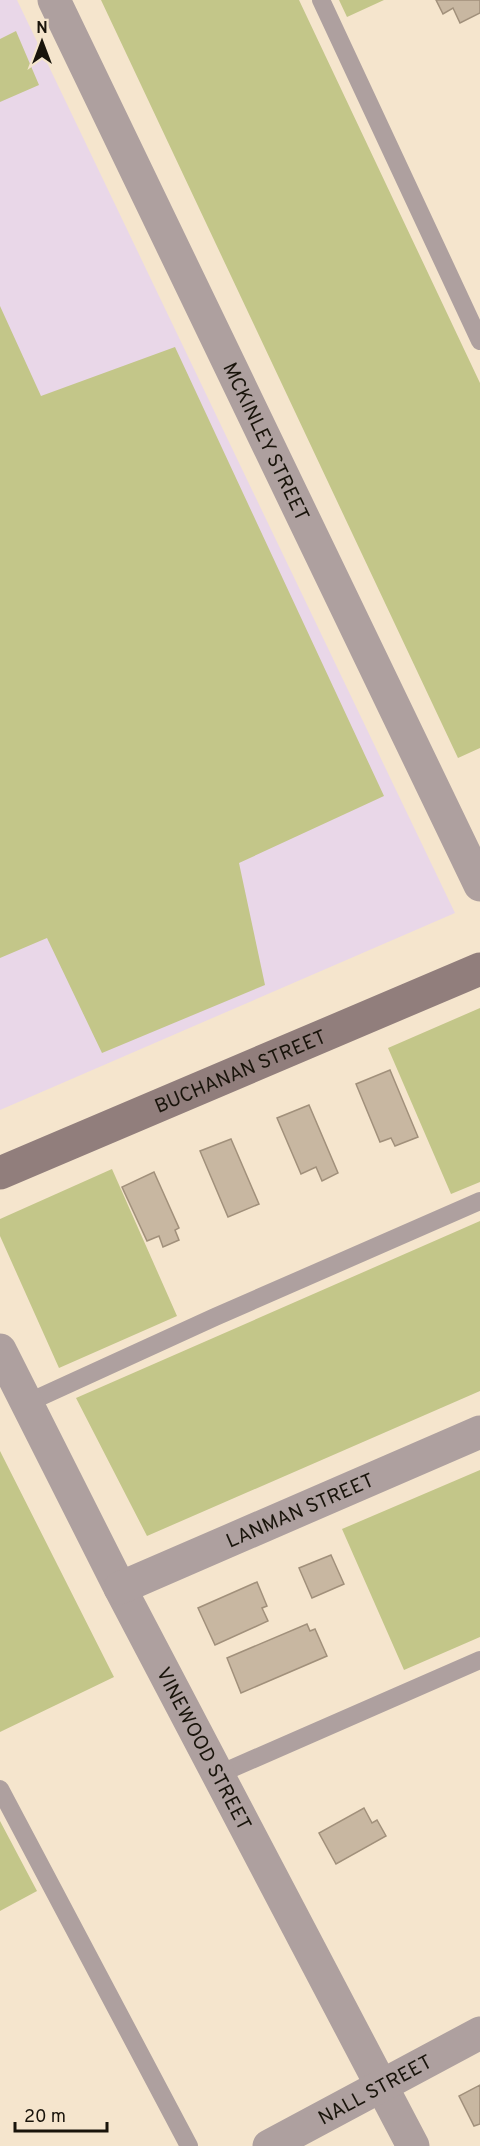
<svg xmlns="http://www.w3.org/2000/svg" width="480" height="2146" viewBox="0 0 480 2146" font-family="Overpass,sans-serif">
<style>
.education{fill:#e9d7e8}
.green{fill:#c3c689}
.building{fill:#c8b7a1;stroke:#a1907b;stroke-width:1.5}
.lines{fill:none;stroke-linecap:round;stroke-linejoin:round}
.lane{stroke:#aea09f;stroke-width:18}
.street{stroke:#aea09f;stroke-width:33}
.secondary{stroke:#917e7c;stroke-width:33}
.labels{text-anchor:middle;stroke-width:5;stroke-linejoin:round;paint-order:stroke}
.street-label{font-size:20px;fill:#19140b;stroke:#f5e5cd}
</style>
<rect width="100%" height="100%" fill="#f5e5cd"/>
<path class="education" d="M0,0H17L455,913L0,1110Z"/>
<path class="green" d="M101,0H299L480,383V748L458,758Z
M339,0H384L347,17Z
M16,31L39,85L0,102V39Z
M0,306L41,396L175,347L384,796L239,863L265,985L102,1053L47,938L0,958Z
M480,1008V1182L451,1194L388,1048Z
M112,1169L177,1316L59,1368L0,1236V1219Z
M480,1221V1391L147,1536L76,1398Z
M0,1451L114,1677L0,1732Z
M480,1470V1637L404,1670L342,1529Z
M0,1821L37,1891L0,1911Z"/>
<path class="building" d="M436,0H480V13L460,23L453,8L443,14Z
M390,1070L418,1137L395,1146L391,1138L380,1142L356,1084Z
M309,1105L338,1173L322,1181L316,1167L301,1174L277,1118Z
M231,1139L259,1204L228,1217L200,1151Z
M154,1172L179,1228L175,1230L179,1240L163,1247L159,1236L147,1241L122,1187Z
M331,1555L344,1584L312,1598L299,1568Z
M257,1582L267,1606L262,1608L268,1621L215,1645L198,1608Z
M307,1624L310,1631L315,1629L327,1656L241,1693L227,1658Z
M364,1808L372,1823L377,1820L386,1836L336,1864L319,1833Z
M480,2085V2124L474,2126L459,2096Z"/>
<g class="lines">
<path class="lane" d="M321,0L480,341
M27,1403L215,1317L480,1201
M217,1775L480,1660
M0,1789L189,2146"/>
<g class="street">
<path id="s1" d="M54,0L480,885"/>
<path id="s2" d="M0,1350L120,1588L413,2146"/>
<path id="s3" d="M120,1588L480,1432"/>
<path id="s4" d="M269,2146L480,2033"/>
</g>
<path class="secondary" id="s5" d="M0,1173L480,969"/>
</g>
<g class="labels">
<g class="street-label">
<text dy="7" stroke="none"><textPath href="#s1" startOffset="490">MCKINLEY STREET</textPath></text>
<text dy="7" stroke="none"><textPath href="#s5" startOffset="261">BUCHANAN STREET</textPath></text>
<text dy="7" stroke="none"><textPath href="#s3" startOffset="196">LANMAN STREET</textPath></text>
<text dy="7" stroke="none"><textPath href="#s2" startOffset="448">VINEWOOD STREET</textPath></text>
<text dy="7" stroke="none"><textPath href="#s4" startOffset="120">NALL STREET</textPath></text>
</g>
</g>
<g transform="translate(42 42)" stroke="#f5e5cd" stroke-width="4.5" paint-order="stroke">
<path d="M0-4.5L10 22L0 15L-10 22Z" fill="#19140b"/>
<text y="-9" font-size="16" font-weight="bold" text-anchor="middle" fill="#19140b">N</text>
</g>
<path d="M15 2122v9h92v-9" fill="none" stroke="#19140b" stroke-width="3"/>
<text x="24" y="2122" font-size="18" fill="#19140b" stroke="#f5e5cd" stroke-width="4.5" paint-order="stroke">20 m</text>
</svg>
